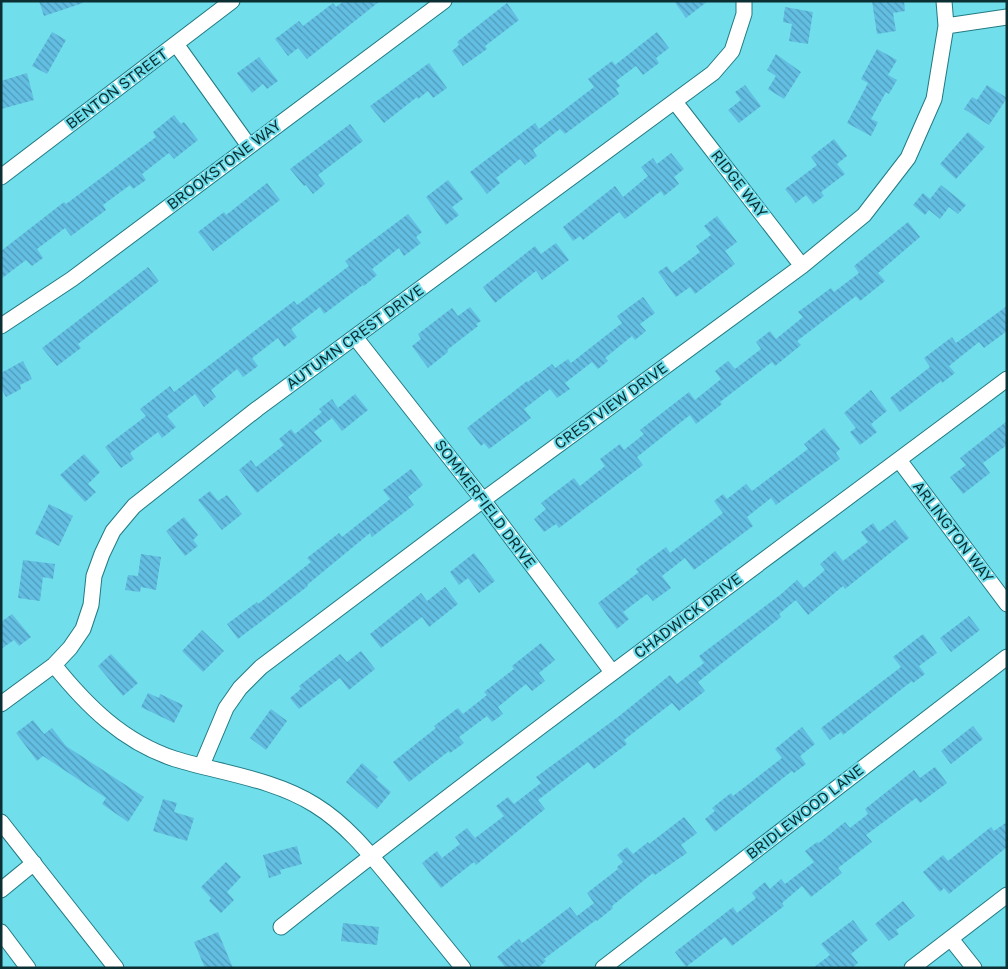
<svg xmlns="http://www.w3.org/2000/svg" width="1008" height="969" viewBox="0 0 1008 969" font-family="'Golos Text',sans-serif">
<style>
.building{fill:url(#building-back-hatch)}
.lines{fill:none;stroke-linecap:round;stroke-linejoin:round}
.minor-casing{stroke:#217a83;stroke-width:17}
.minor{stroke:#fff;stroke-width:15}
.labels{text-anchor:middle;stroke-width:4;stroke-linejoin:round;paint-order:stroke}
.street-label{font-size:15px;fill:#0b2f33;stroke:#71deeb}
</style>
<defs>
<pattern id="building-back-hatch" width="6" height="6" patternUnits="userSpaceOnUse" patternTransform="scale(1.25)"><rect width="6" height="6" fill="#62bee2"/><path d="M-1 5l2 2M0 0l6 6M5-1l2 2" fill="none" stroke="#4f9bb8"/></pattern>
</defs>
<rect width="100%" height="100%" fill="#71deeb"/>
<path class="building" d="M39,1H83V3L44,16Z
M344,1H380L307,59L298,48L288,56L275,39L299,21L303,26L333,3L336,7Z
M674,1H708L686,18Z
M872,1H904L905,11L893,13L896,31L877,34Z
M507,3L519,20L485,46L487,49L463,66L452,51L459,45L457,42Z
M785,7L813,12L808,44L789,41L792,24L783,22Z
M52,32L66,40L47,74L32,66Z
M657,32L669,48L656,58L659,63L643,75L636,66L616,81L620,86L616,89L619,94L565,134L560,129L533,150L537,156L525,165L520,159L496,178L500,183L487,194L470,172L535,123L539,129L594,87L588,79L612,61L615,65Z
M877,49L897,60L888,75L897,80L889,94L886,92L871,119L878,122L871,136L847,123L868,83L861,79Z
M776,54L801,72L784,99L768,89L776,76L767,70Z
M259,57L278,81L267,89L263,84L252,93L237,73Z
M429,63L447,88L433,98L428,91L418,99L417,97L384,123L370,106Z
M27,73L34,100L1,109V81Z
M745,85L761,106L739,123L728,110L741,100L735,92Z
M987,85L1007,98L989,125L964,109L972,97L977,100Z
M174,115L181,124L184,122L198,140L174,159L169,153L142,174L146,180L133,189L130,185L103,205L106,210L71,236L65,228L37,249L43,258L32,266L26,260L1,279V251L64,202L66,204L156,137L153,132Z
M350,124L363,141L318,175L325,184L313,194L306,185L304,186L290,169Z
M968,132L985,147L956,179L940,164Z
M834,139L847,156L837,164L845,174L821,192L824,196L813,204L806,195L796,203L785,189L817,165L811,157Z
M671,153L684,169L674,177L679,184L664,196L661,191L625,219L619,212L583,240L580,236L573,241L563,227L615,186L623,197L648,176L641,167L653,158L657,164Z
M448,180L463,199L452,207L459,215L446,225L426,197Z
M267,183L280,200L213,251L198,232L224,212L226,215Z
M941,185L966,205L958,214L949,207L940,219L929,210L925,215L913,205L923,193L930,199Z
M408,214L422,232L416,237L421,243L404,256L399,248L372,269L377,275L364,286L363,285L324,314L320,307L291,329L297,337L284,347L278,338L252,358L258,366L243,377L237,369L211,390L216,397L204,407L195,394L167,416L176,427L162,438L158,432L130,453L134,459L121,468L105,447L146,416L140,409L170,386L174,392L294,301L297,305L349,266L345,261Z
M717,216L737,242L725,251L735,264L695,294L690,287L676,297L658,272L667,266L672,273L700,252L696,246L711,235L704,226Z
M908,222L920,237L878,273L885,281L860,301L856,296L797,341L801,345L775,366L772,362L720,402L722,404L696,424L690,415L637,457L643,465L559,528L556,524L544,532L534,519L546,509L541,503L574,478L580,486L605,466L600,459L620,444L624,450L644,434L640,430L689,392L695,400L721,379L715,371L728,361L735,369L761,349L756,342L770,331L776,339L803,317L798,312L831,288L834,292L859,273L854,266Z
M556,243L569,260L542,280L536,271L495,303L483,287L535,246L541,254Z
M148,267L159,281L78,344L81,348L57,366L42,348Z
M643,297L655,313L640,324L646,331L635,340L632,336L605,358L608,361L598,369L592,362L565,383L570,389L557,398L550,389L524,409L531,418L489,449L484,443L481,446L467,428L527,381L528,382L552,364L555,368L568,359L571,363L622,323L617,316Z
M1007,306V331L984,348L979,342L949,366L955,373L942,383L941,381L900,412L890,398L930,367L924,358L952,337L956,343Z
M470,307L481,321L476,324L478,326L447,350L448,352L428,368L412,346L421,339L418,334L452,308L458,316Z
M23,361L32,379L20,385L21,389L6,397L1,388V373Z
M871,390L887,411L871,424L877,432L860,445L850,432L856,428L844,413Z
M355,394L368,410L342,431L332,418L314,432L322,441L257,493L239,470L251,460L256,467L284,445L279,439L291,429L295,434L322,412L319,409L332,399L338,408Z
M1007,421V445L983,463L990,473L963,494L950,477L966,465L960,458Z
M824,428L840,449L836,453L840,459L776,505L771,498L747,517L753,526L694,570L685,558L662,576L671,588L653,601L647,594L623,612L629,619L617,629L598,603L639,572L636,569L666,547L670,553L723,513L714,501L723,494L727,499L746,484L752,491L808,449L804,444Z
M84,454L100,472L88,484L96,492L85,502L60,475Z
M411,469L423,485L408,497L414,505L372,537L370,533L307,585L308,586L238,639L227,624L257,602L258,604L311,562L307,558L339,533L342,537L390,499L383,490Z
M210,491L218,501L227,495L242,514L222,530L198,500Z
M49,504L73,516L59,546L35,534Z
M184,517L198,535L193,540L198,546L185,556L166,531Z
M895,520L909,538L845,589L843,586L808,615L796,600L779,614L781,617L698,682L705,691L679,711L672,703L624,740L627,744L594,769L588,762L538,800L545,809L476,865L474,862L441,888L422,863L437,851L442,858L460,844L455,837L467,828L475,838L504,816L496,806L508,797L514,804L541,783L536,777L618,717L670,675L677,684L704,663L699,656L780,595L797,580L804,588L825,570L820,564L835,551L843,561L868,542L861,532L873,523L879,532Z
M474,553L495,581L479,593L468,578L459,585L450,572Z
M141,554L161,557L156,590L141,587L140,592L125,590L128,575L138,576Z
M23,560L55,564L53,579L43,577L40,601L18,598Z
M445,587L458,604L429,627L422,617L381,648L370,634L421,593L427,601Z
M12,614L31,637L19,646L14,640L1,649V622Z
M969,616L980,630L951,652L940,638Z
M202,630L224,651L203,672L182,651Z
M923,634L937,653L919,666L925,674L913,683L912,681L843,735L841,732L830,740L821,728L901,667L893,657Z
M541,643L555,660L539,673L545,681L532,691L526,684L498,707L503,714L492,722L487,716L459,737L464,743L450,753L449,751L409,782L393,762L436,728L434,726L458,708L463,714L487,695L484,692L514,669L512,666Z
M361,651L375,669L349,690L340,678L299,709L290,698L301,689L299,686L340,654L347,662Z
M111,654L138,683L123,696L98,666Z
M148,693L159,698L160,694L183,705L174,723L141,707Z
M271,709L287,721L266,750L250,738Z
M33,720L44,734L52,728L66,746L144,797L128,822L102,804L106,798L43,756L37,761L16,733Z
M973,726L983,739L951,764L941,751Z
M802,727L815,744L800,756L806,764L794,773L792,771L715,832L705,819L715,811L712,808L731,793L733,796L782,758L775,749Z
M362,763L378,777L376,779L391,792L377,809L346,782Z
M935,767L947,783L920,803L916,798L866,835L872,842L838,868L842,873L811,897L802,886L782,903L784,906L732,946L725,937L686,967L675,952L733,907L737,913L756,898L752,893L765,882L770,889L781,879L785,884L814,862L805,851L817,842L819,843L845,822L850,828L868,814L865,809L914,770L920,778Z
M163,799L177,803L174,812L194,818L187,841L153,831Z
M684,817L697,833L681,845L687,853L655,875L653,873L612,906L613,908L597,921L596,920L544,959L546,961L538,968H506L497,957L519,939L522,943L570,907L577,916L594,903L587,893L618,869L617,867L623,862L617,855L627,847L633,854L648,842L649,844Z
M1007,822V847L949,894L944,888L940,892L923,872L943,855L948,861L991,827L994,831Z
M297,846L302,864L280,870L281,874L269,878L263,855Z
M226,862L241,877L227,892L234,900L221,913L209,901L211,898L201,887Z
M903,901L915,916L896,930L899,934L889,941L875,924Z
M853,920L868,940L851,954L858,963L852,968H813L830,955L821,944Z
M343,923L379,927L377,945L341,941Z
M218,932L233,968H205L194,942Z"/>
<g class="lines">
<g class="minor-casing">
<path id="minor" d="M946,26L1007,17
M176,44L249,146
M675,102L802,266
M1,177L232,1
M1,326L72,279L444,1
M355,337L483,500L612,672
M899,460L1007,604
M54,665C87,706 123,742 175,759C221,773 274,779 315,805C349,826 373,858 398,888C420,915 441,941 463,968
M1,704L54,665L70,648L83,629L91,605L94,576L102,554L113,531L134,506L257,409L713,73L732,51L744,14V1
M202,765L226,708L240,688L261,667L483,500L802,266L864,215L908,158L934,99L946,26L944,1
M1,822L116,968
M1,890L34,863
M281,927C518,739 764,561 1007,379
M1,932L28,968
M951,939L974,968
M603,968L1007,657
M912,968L1007,895"/>
</g>
<use href="#minor" class="minor"/>
</g>
<g class="labels">
<g class="street-label">
<text transform="translate(117 89) rotate(-37)" y="5">BENTON STREET</text>
<text transform="translate(224 165) rotate(-37)" y="5">BROOKSTONE WAY</text>
<text transform="translate(739 184) rotate(52)" y="5">RIDGE WAY</text>
<text transform="translate(355 337) rotate(-36)" y="5">AUTUMN CREST DRIVE</text>
<text transform="translate(611 406) rotate(-36)" y="5">CRESTVIEW DRIVE</text>
<text transform="translate(485 504) rotate(53)" y="5">SOMMERFIELD DRIVE</text>
<text transform="translate(953 532) rotate(53)" y="5">ARLINGTON WAY</text>
<text transform="translate(688 616) rotate(-37)" y="5">CHADWICK DRIVE</text>
<text transform="translate(805 812) rotate(-38)" y="5">BRIDLEWOOD LANE</text>
</g>
</g>
<rect width="1008" height="969" fill="none" stroke="#0b2f33" stroke-width="5"/>
</svg>
